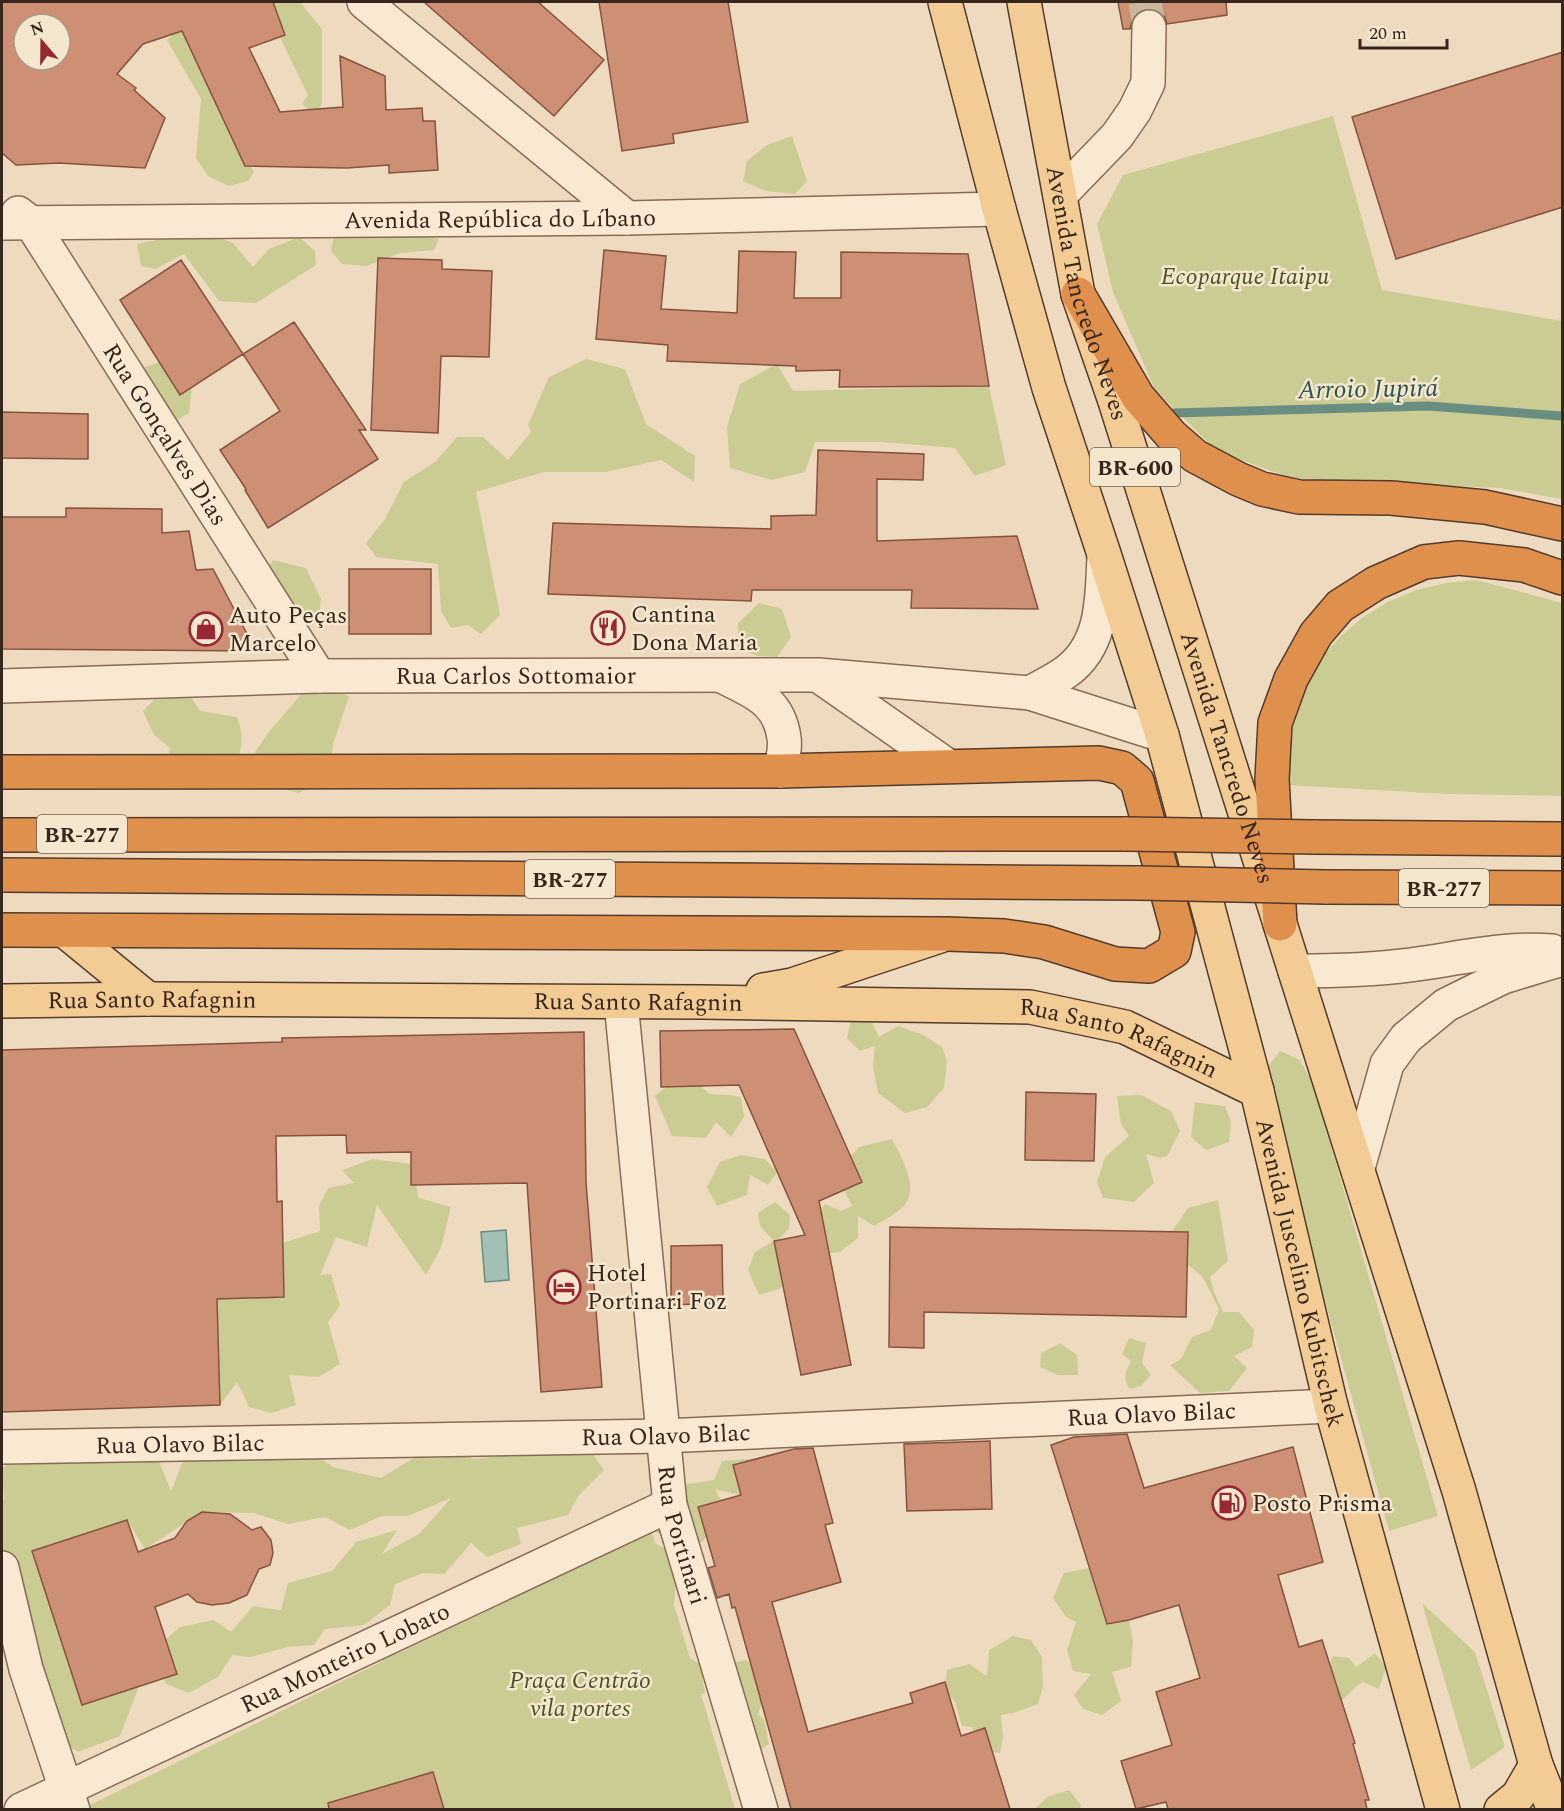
<svg xmlns="http://www.w3.org/2000/svg" width="1564" height="1811" viewBox="0 0 1564 1811" font-family="Spectral,serif">
<style>
.green{fill:#cbcc93}
.water{fill:#a2c0b4;stroke:#698d81;stroke-width:1.5}
.lines{fill:none;stroke-linecap:round;stroke-linejoin:round}
.stream{stroke:#698d81;stroke-width:9}
.building{fill:#cd9074;stroke:#86523d;stroke-width:1.5;fill-rule:evenodd}
.minor-tunnel{stroke:#c9b79e;stroke-width:33;stroke-dasharray:33 16;stroke-linecap:butt}
.minor-casing{stroke:#876c57;stroke-width:36}
.major-casing{stroke:#543b2c;stroke-width:36}
.highway-casing{stroke:#543b2c;stroke-width:36}
.minor{stroke:#f9e9d2;stroke-width:33}
.major{stroke:#f3cc95;stroke-width:33}
.highway{stroke:#e0904d;stroke-width:33}
.highway-bridge-casing{stroke:#543b2c;stroke-width:36;stroke-linecap:butt}
.highway-bridge{stroke:#e0904d;stroke-width:33}
.labels{text-anchor:middle;stroke-width:5;stroke-linejoin:round;paint-order:stroke}
.shield{fill:#f5e6ce;stroke:#6f6051;stroke-width:1.5}
.shield-label{font-size:22px;font-weight:bold;fill:#36261c}
.street-label{font-size:24px;fill:#36261c;stroke:#f5e6ce}
.park-label{font-size:24px;font-style:italic;fill:#4b5322;stroke:#f5e6ce}
.poi-label{font-size:24px;fill:#36261c;stroke:#f5e6ce;text-anchor:start}
.water-label{font-size:26px;font-style:italic;fill:#2b564f;stroke:#f5e6ce}
</style>
<rect width="100%" height="100%" fill="#eedbbf"/>
<path class="green" d="M208,2H225L236,35L196,62L254,172L248,181L229,186L208,176L196,158L201,99L167,40Z
M268,2H300L322,29V103L317,113L311,114L302,103L308,95L274,25Z
M1333,116L1382,290L1562,321V499L1500,488L1293,479L1217,451L1155,390L1113,292L1097,224L1123,175Z
M792,136L807,181L795,194L766,191L743,181L747,161L767,145Z
M202,231L233,243L253,267L269,249L299,237L315,251L316,265L256,303L219,301L184,254L155,269L141,266L137,244Z
M391,231L439,239L434,250L400,253L366,266L342,264L331,251L334,234Z
M171,359L193,375L189,413L168,425L142,368Z
M586,359L625,369L646,424L695,456L694,482L661,460L606,472H544L476,492L500,615L481,634L468,625L451,628L441,611L438,564L376,557L366,543L385,519L404,482L435,462L457,437H483L508,460L531,432L528,425L549,377Z
M777,364L793,391L989,386L1006,465L975,476L955,448L881,442H815L805,472L772,480L730,468L727,427L740,384Z
M273,560L306,568L321,599L319,619L273,624L249,597Z
M1476,580L1562,603V796L1447,794L1287,785L1289,726L1309,677L1324,655L1342,635L1363,617L1388,602L1416,590L1446,583Z
M759,603L782,609L791,637L777,657L758,656L738,649V623Z
M328,690L349,696L334,741L331,758L318,784L298,793L263,783L255,752L268,733L304,691Z
M162,692H188L200,711L237,717C247,744 239,757 228,782L198,790L162,780L170,748L154,735L143,711Z
M852,1016L870,1018L879,1037L898,1026L923,1035L942,1047L947,1061L944,1088L927,1107L905,1113L878,1093L873,1067L875,1046L860,1051L847,1038Z
M1280,1051L1300,1060L1313,1084L1438,1516L1389,1531L1270,1103L1265,1070Z
M690,1078L710,1094L729,1095L741,1097L744,1117L731,1137L716,1122L706,1138L672,1136L655,1096L673,1082Z
M1141,1095L1171,1111L1180,1131L1167,1156L1161,1158L1146,1154L1154,1183L1134,1202L1103,1198L1097,1182L1105,1157L1129,1136L1121,1124L1117,1096Z
M1195,1102L1225,1106L1231,1122L1229,1142L1206,1150L1191,1137Z
M892,1139C902,1158 921,1190 902,1208C894,1215 883,1221 874,1226L858,1216V1238L840,1252L823,1254L806,1227L825,1204L841,1211L852,1206L844,1190V1164L859,1147Z
M741,1155L765,1159L777,1172L768,1185L750,1175L747,1195L717,1206L707,1187L720,1162Z
M373,1159L411,1164L419,1198L451,1207L441,1248L426,1275L377,1205L367,1247L336,1237L320,1275L331,1274L340,1306L328,1322L340,1364L319,1377L289,1375L296,1405L271,1413L249,1407L237,1382L220,1405L215,1211L283,1243L320,1231L319,1206L328,1188L354,1183L342,1170Z
M1218,1200L1228,1261L1210,1277L1214,1292L1223,1312H1239L1254,1330L1252,1347L1234,1356L1247,1368L1229,1391L1200,1393L1170,1365L1181,1359L1192,1337L1211,1330L1219,1309L1202,1276L1180,1259L1172,1231L1188,1208Z
M775,1202L790,1215L789,1228L777,1242L793,1276L779,1289L759,1295L748,1270L755,1252L774,1241L760,1226L758,1213Z
M1129,1338L1146,1343L1142,1363L1151,1375L1141,1386L1130,1389C1122,1377 1125,1373 1131,1361L1122,1354Z
M1060,1343L1077,1355L1078,1375H1058L1040,1367L1041,1353Z
M140,1426L157,1456L171,1491L189,1446L316,1455L333,1467L381,1478L446,1438L473,1459L533,1452L592,1453L604,1470L579,1495L568,1515L517,1528L521,1544L487,1557L471,1543L444,1574L423,1573L395,1584L390,1605L364,1625L325,1629L314,1645L288,1647L250,1657L232,1655L218,1677L189,1693L166,1684L160,1665L166,1639L180,1627L214,1620L231,1632L253,1606L281,1610L288,1583L332,1571L356,1542L397,1530L382,1554L419,1534L451,1498L408,1516H382L350,1530L325,1517L288,1524L254,1513L202,1512L145,1549L127,1520L32,1551L64,1650L92,1671L139,1686L120,1736L78,1752L33,1725L16,1692L33,1675L2,1608V1501L4,1499L2,1469L27,1450L97,1430Z
M762,1458L761,1497L740,1495L715,1489L727,1512L702,1542L675,1545L656,1532L661,1499L682,1485L714,1480L722,1461Z
M651,1529L655,1543L666,1549L676,1581L674,1605L690,1658L700,1664L705,1693L701,1694L735,1809L89,1810L88,1806L383,1661L384,1657L401,1652L432,1637L422,1628L463,1602L478,1615L498,1605L488,1592Z
M1089,1568L1102,1582L1105,1616L1129,1620L1133,1641L1131,1667L1112,1672L1121,1701L1102,1715L1083,1709L1074,1695L1091,1674L1073,1671L1067,1650L1076,1622L1066,1617L1053,1598L1064,1573Z
M1422,1603L1475,1652L1505,1747L1471,1770Z
M1013,1636L1031,1640L1042,1657L1043,1687L1038,1704L1013,1713L1001,1715L1003,1738L1000,1753L989,1751L971,1727L962,1726L955,1702L945,1689L947,1670L969,1664L987,1676L989,1650Z
M1375,1653L1386,1667L1379,1689L1363,1682L1358,1685L1342,1700L1330,1696L1323,1682L1333,1656L1349,1658L1356,1667Z
M746,1660L763,1673V1699L758,1715L764,1719L769,1744L754,1754L724,1665Z
M1069,1790L1081,1805L1080,1809H1035L1047,1797Z"/>
<path class="water" d="M506,1230L509,1280L485,1282L481,1232Z"/>
<g class="lines">
<path class="stream" d="M1174,413L1428,406L1562,416"/>
</g>
<path class="building" d="M2,2H273L285,35L249,48L280,112L343,107L340,56L385,76L386,110L422,108L423,121H435L438,170L389,173V165L347,168L245,166L182,31L143,44L117,74L136,88L134,90L165,118L145,168L59,163L16,165L2,153ZM24,24H60V60H24Z
M424,2H538L604,60L554,116Z
M599,2H728L748,122L673,134L674,143L622,151Z
M1118,2H1226L1227,15L1167,24L1165,17L1159,11L1149,8L1140,10L1133,17L1130,29H1123Z
M1563,52V207L1396,259L1352,117Z
M604,250L666,256L661,309L737,313L739,251L796,252L794,298H841V252L968,254L989,386L839,387L840,370L796,371V366L667,361L668,345L596,339Z
M378,258L442,260V269L492,271L489,357L441,356L438,433L371,430Z
M181,260L243,354L180,395L120,300Z
M294,322L366,430H359L378,459L268,528L245,490L246,489L220,450L280,411L243,354Z
M2,412L88,414V459L2,458Z
M818,450L924,454L923,480L877,479V541L1017,536L1038,609L911,608L912,590H752L751,601L548,594L553,523L771,529V516L816,515Z
M66,508L162,509V533L189,531L196,570L213,569L256,651L2,649V517H66Z
M349,569H431V634H349Z
M794,1029L862,1182L819,1201L851,1365L801,1375L774,1241L805,1235L739,1085L661,1087L660,1031Z
M584,1032L586,1182L602,1387L541,1392L527,1183L411,1185V1152L347,1153L346,1135L276,1136L277,1202L282,1201L284,1297L217,1299L220,1405L2,1412V1050L282,1042V1038Z
M1026,1092L1096,1094L1094,1161L1025,1160Z
M890,1227L1188,1232L1186,1317L924,1312V1348L889,1347Z
M722,1245L723,1303L671,1305V1246Z
M1127,1434L1144,1488L1293,1447L1323,1562L1278,1575L1299,1647L1322,1640L1355,1743L1353,1744L1369,1800H1365L1367,1809H1168L1166,1802L1136,1809L1121,1761L1172,1745L1156,1692L1200,1678L1179,1605L1129,1620L1107,1624L1051,1445L1074,1437Z
M990,1441L992,1509L907,1511L904,1444Z
M813,1448L833,1523L825,1525L841,1582L772,1602L808,1732L913,1703L910,1693L945,1682L961,1736L985,1728L1010,1809H791L735,1607L732,1608L729,1594L717,1598L708,1568L715,1566L698,1507L741,1495L733,1465L794,1449Z
M202,1512L230,1514L252,1530L261,1527L271,1540L273,1553L270,1565L259,1569L247,1595L229,1603L212,1605L197,1602L188,1594L155,1607L177,1674L82,1705L32,1551L127,1520L138,1552L175,1538L187,1521Z
M433,1772L444,1809H329L328,1803Z"/>
<g class="lines">
<path class="minor-tunnel" d="M1145,2L1149,27"/>
<g class="minor-casing">
<g id="minor">
<path d="M364,2L627,218"/>
<path d="M1060,195L1117,136L1135,110L1148,83L1149,27"/>
<path id="s1" d="M18,213L31,223L319,676"/>
<path id="s2" d="M2,223L627,218L999,209"/>
<path d="M819,676L948,766"/>
<path d="M724,677C753,692 779,700 784,738C786,748 782,760 781,771"/>
<path id="s3" d="M2,686L319,676L818,675L1030,693L1162,735"/>
<path d="M1030,693C1042,686 1055,680 1066,672C1104,645 1102,597 1104,556"/>
<path d="M1295,971C1334,971 1372,970 1410,965C1457,959 1504,947 1552,951"/>
<path id="s4" d="M621,1002L670,1505L761,1810"/>
<path d="M1358,1168L1387,1064L1406,1038L1446,1005L1503,977L1562,959"/>
<path id="s5" d="M2,1447L663,1436L1331,1406"/>
<path d="M2,1568L26,1669L73,1810"/>
<path id="s6" d="M21,1810L670,1505"/>
</g>
</g>
<g class="major-casing">
<g id="major">
<path id="s7" d="M945,2L999,209L1049,388L1104,554L1162,735L1257,1091L1331,1406L1443,1810"/>
<path id="s8" d="M1024,2L1078,294L1115,401L1459,1491L1536,1765L1554,1810"/>
<path d="M65,931L148,999"/>
<path d="M763,990L792,985L940,936"/>
<path id="s9" d="M2,1001L148,999L702,1002L1030,1007L1125,1027L1257,1091"/>
<path d="M1501,1810L1518,1796L1536,1765"/>
</g>
</g>
<g class="highway-casing">
<path id="highway" d="M1078,294L1138,397L1172,436L1195,456L1238,479L1262,489L1299,497L1391,498L1485,507L1562,524
M2,772L781,771L1099,763L1122,768L1137,781L1178,932L1174,951L1149,966L1115,964L1044,942L1004,936L947,934L2,930
M2,835L1127,834
M1313,837L1562,839
M2,875L1139,883
M1325,887L1562,888
M1280,924L1272,779L1275,723L1291,679L1316,634L1340,606L1376,583L1424,562L1459,558L1524,565L1562,578"/>
</g>
<use href="#minor" class="minor"/>
<use href="#major" class="major"/>
<use href="#highway" class="highway"/>
<g class="highway-bridge-casing">
<path id="highway-bridge" d="M1127,834L1313,837
M1139,883L1325,887"/>
</g>
<use href="#highway-bridge" class="highway-bridge"/>
</g>
<defs>
<g id="restaurant-ring" transform="scale(1.725)"><circle r="9.5" fill="#f5e6ce" stroke="#962733" stroke-width="1.5"/><path d="M-5-6h1v4h1v-4h1v4h1v-4h1v5L-1.5 .5V6h-2V.5L-5-1ZM5-6V6H3V1.5H1.5Q1.5-4 5-6Z" fill="#962733"/></g>
<g id="shop-ring" transform="scale(1.725)"><circle r="9.5" fill="#f5e6ce" stroke="#962733" stroke-width="1.5"/><path d="M-5-2.5h2.3a2.7 3.5 0 0 1 5.4 0H5L5.5 6h-11ZM-1.5-2.5h3a1.5 2.3 0 0 0-3 0Z" fill="#962733"/></g>
<g id="hotel-ring" transform="scale(1.725)"><circle r="9.5" fill="#f5e6ce" stroke="#962733" stroke-width="1.5"/><path d="M-6-4.5h1.5V1H6V5H4.5V3h-9V5H-6ZM-4 0a1.8 1.8 0 1 1 3.6 0ZM.5 0V-2.5h3Q6-2.5 6 0Z" fill="#962733"/></g>
<g id="fuel-ring" transform="scale(1.725)"><circle r="9.5" fill="#f5e6ce" stroke="#962733" stroke-width="1.5"/><path d="M-5.5-6h7V0h2V4h1.3V-2.5L3-4.5l.8-.8L6-3V5H2.5V1h-1V6h-7ZM-4.2-4.7v3.2H.2V-4.7Z" fill="#962733"/></g>
</defs>
<g fill-rule="evenodd">
<use href="#restaurant-ring" x="608" y="628"/>
<use href="#shop-ring" x="206" y="629"/>
<use href="#hotel-ring" x="564" y="1287"/>
<use href="#fuel-ring" x="1229" y="1503"/>
</g>
<g class="labels">
<g class="shield">
<rect x="1090" y="448" width="90" height="38" rx="4.5"/>
<rect x="37" y="815" width="90" height="38" rx="4.5"/>
<rect x="525" y="860" width="90" height="38" rx="4.5"/>
<rect x="1399" y="869" width="90" height="38" rx="4.5"/>
</g>
<g class="shield-label">
<text x="1135" y="475">BR-600</text>
<text x="82" y="842">BR-277</text>
<text x="570" y="887">BR-277</text>
<text x="1444" y="896">BR-277</text>
</g>
<g class="street-label">
<text dy="8" stroke="none"><textPath href="#s2" startOffset="498">Avenida República do Líbano</textPath></text>
<text dy="8" stroke="none"><textPath href="#s8" startOffset="298">Avenida Tancredo Neves</textPath></text>
<text dy="8" stroke="none"><textPath href="#s1" startOffset="267">Rua Gonçalves Dias</textPath></text>
<text dy="8" stroke="none"><textPath href="#s3" startOffset="514">Rua Carlos Sottomaior</textPath></text>
<text dy="8" stroke="none"><textPath href="#s8" startOffset="784">Avenida Tancredo Neves</textPath></text>
<text dy="8" stroke="none"><textPath href="#s9" startOffset="150">Rua Santo Rafagnin</textPath></text>
<text dy="8" stroke="none"><textPath href="#s9" startOffset="636">Rua Santo Rafagnin</textPath></text>
<text dy="8" stroke="none"><textPath href="#s9" startOffset="1122">Rua Santo Rafagnin</textPath></text>
<text dy="8" stroke="none"><textPath href="#s7" startOffset="1320">Avenida Juscelino Kubitschek</textPath></text>
<text dy="8" stroke="none"><textPath href="#s5" startOffset="1150">Rua Olavo Bilac</textPath></text>
<text dy="8" stroke="none"><textPath href="#s5" startOffset="664">Rua Olavo Bilac</textPath></text>
<text dy="8" stroke="none"><textPath href="#s5" startOffset="178">Rua Olavo Bilac</textPath></text>
<text dy="8" stroke="none"><textPath href="#s4" startOffset="537">Rua Portinari</textPath></text>
<text dy="8" stroke="none"><textPath href="#s6" startOffset="358">Rua Monteiro Lobato</textPath></text>
</g>
<g class="park-label">
<text x="1245" y="284">Ecoparque Itaipu</text>
<text x="580" y="1688">Praça Centrão<tspan x="580" dy="28">vila portes</tspan></text>
</g>
<g class="poi-label">
<text x="631" y="622">Cantina<tspan x="631" dy="28">Dona Maria</tspan></text>
<text x="229" y="623">Auto Peças<tspan x="229" dy="28">Marcelo</tspan></text>
<text x="587" y="1281">Hotel<tspan x="587" dy="28">Portinari Foz</tspan></text>
<text x="1252" y="1511">Posto Prisma</text>
</g>
<g class="water-label">
<text transform="translate(1368 388) rotate(-1)" y="9">Arroio Jupirá</text>
</g>
</g>
<rect width="1564" height="1811" fill="none" stroke="#36261c" stroke-width="6"/>
<g transform="translate(42 42) rotate(340)"><circle r="28" fill="#f5e6ce" stroke="#a99987" stroke-width="1.5"/>
<path d="M0-4.5L10 22L0 15L-10 22Z" fill="#962733"/>
<text y="-9" font-size="16" font-weight="bold" text-anchor="middle" fill="#36261c">N</text>
</g>
<path d="M1360 39v9h87v-9" fill="none" stroke="#36261c" stroke-width="3"/>
<text x="1369" y="39" font-size="18" fill="#36261c" stroke="#f5e6ce" stroke-width="4.5" paint-order="stroke">20 m</text>
</svg>
